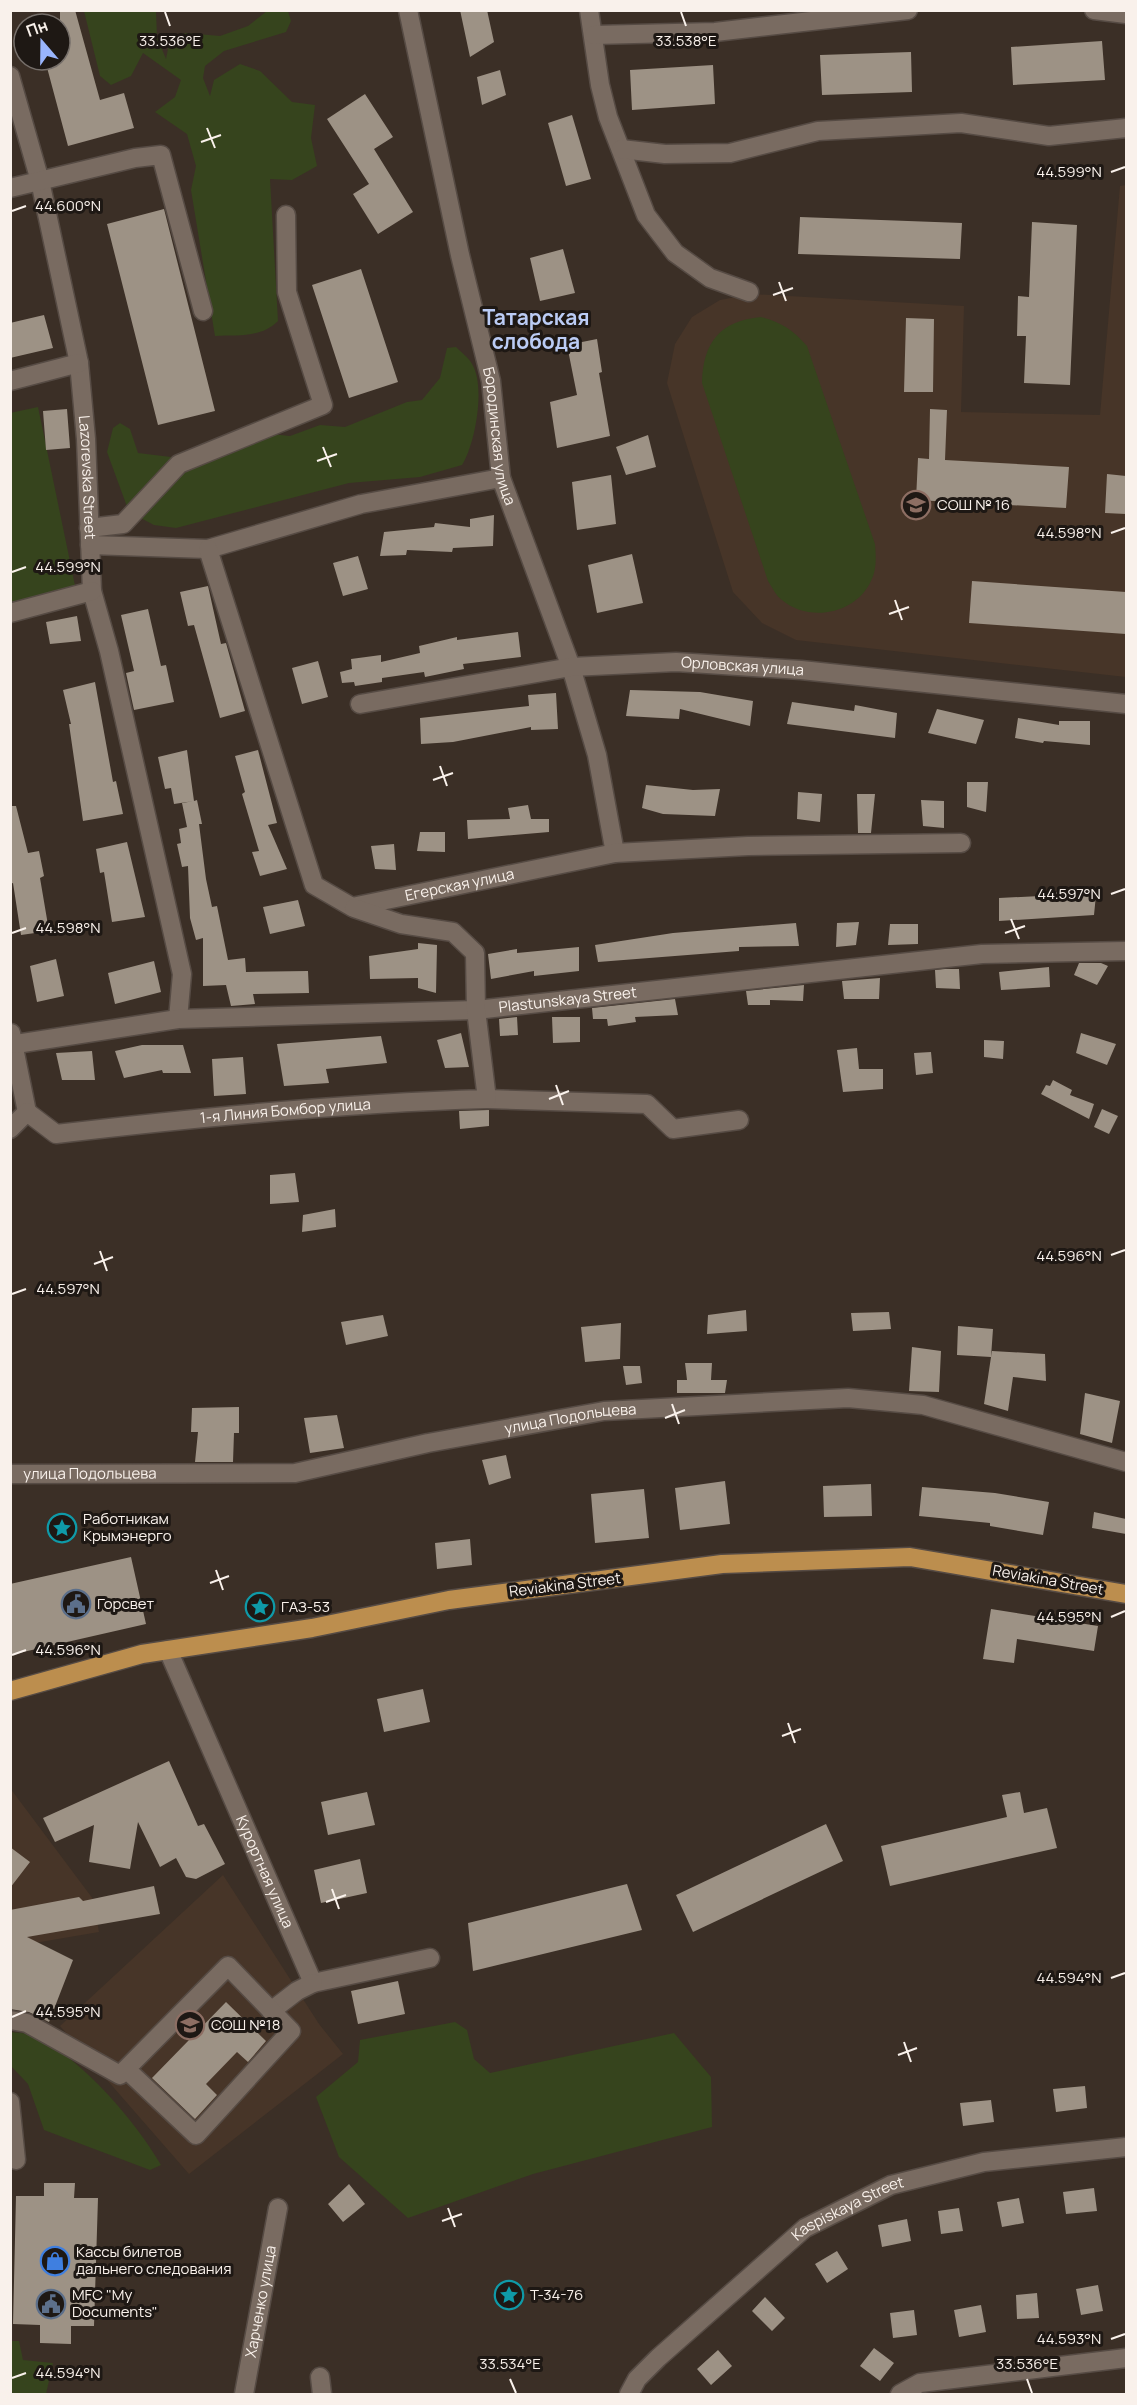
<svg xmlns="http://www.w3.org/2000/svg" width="1137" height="2405" viewBox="0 0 1137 2405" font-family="Manrope,sans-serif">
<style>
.built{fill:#473528}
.green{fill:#36441d}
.building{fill:#9d9285}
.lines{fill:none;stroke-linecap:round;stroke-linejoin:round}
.minor-casing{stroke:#564b44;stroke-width:21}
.major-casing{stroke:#564b44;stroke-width:21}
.minor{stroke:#796b61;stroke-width:18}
.major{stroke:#bc8e4e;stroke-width:18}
.ticks{fill:none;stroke:#f9f1eb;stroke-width:2}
.labels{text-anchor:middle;stroke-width:6;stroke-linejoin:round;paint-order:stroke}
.street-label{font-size:15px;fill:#f9f1eb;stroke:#1e1814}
.poi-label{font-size:15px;fill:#f9f1eb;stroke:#1e1814;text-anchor:start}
.district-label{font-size:21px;font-weight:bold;fill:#bbccf5;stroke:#1e1814}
.ticks-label{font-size:15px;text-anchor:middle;fill:#f9f1eb;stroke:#1e1814;stroke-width:6;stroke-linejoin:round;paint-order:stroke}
</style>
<rect width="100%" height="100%" fill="#3b2f26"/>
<path class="built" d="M1126,185V677L796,640L762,623L733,592L667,383L675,344L692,317L720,300L752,294L964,306L961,412L1100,415L1120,186Z
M10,1788L93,1899L99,1932L11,1947Z
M223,1875L319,2024L343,2054L189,2174L60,2026Z"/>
<path class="green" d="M84,11H156L157,37L166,59L170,39L186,33L220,36L248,26L267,11H288L291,21L286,32L224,51L205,66L203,78L210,96L214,80L240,64L260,71L292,102L315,105L311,138L317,166L292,180L270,179L278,321C261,338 238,335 215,336L191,190L196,166L187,134L155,112L175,97L181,80L143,53L131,76L111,85L100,76Z
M761,317C781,322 793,330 807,346L875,544C876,556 877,569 871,581C856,614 809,623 782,600C776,596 772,587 768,581L702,383C703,342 720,321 761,317Z
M456,347C461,352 469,358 472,364C486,386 475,445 462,465L420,477L349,483L176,528L154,525L129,512L107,452L113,428L120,423L130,429L138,453L171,457L202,453L252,432L290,436L320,425L345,427L407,402L422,400L440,378L447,348Z
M38,407L78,600L10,614V413Z
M455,2022L467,2030L474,2059L490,2073L674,2033L711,2077L712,2127L533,2174L408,2218L339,2157L316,2097L358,2062L360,2040Z
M10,2032C19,2033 31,2033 38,2037C85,2063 134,2119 161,2165L150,2170L44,2130L28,2084L11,2066Z
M11,2341H19L23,2360L53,2363L46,2394H11Z"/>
<path class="building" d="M60,10H75L100,100L124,93L134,128L68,146L45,60H60Z
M460,10H487L494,42L470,57Z
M1102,41L1105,80L1013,85L1011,47Z
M911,52L912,92L822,95L820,55Z
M713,65L715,104L632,110L630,70Z
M500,70L506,95L482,105L477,77Z
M365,94L393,137L374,149L413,212L378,234L353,194L369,184L327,119Z
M572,115L591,179L566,186L548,123Z
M164,209L215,411L158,425L107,224Z
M800,217L962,223L960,259L798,254Z
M1032,222L1077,225L1070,385L1024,383L1026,336H1017L1018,296L1029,297Z
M563,249L575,293L540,301L530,258Z
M361,269L398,382L349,398L312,285Z
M44,315L53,348L10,358V323Z
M906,318L934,319L933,392H904Z
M597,339L602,372L599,373L610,436L557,448L550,402L577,395L567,345Z
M67,409L70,448L46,450L43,411Z
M930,409L947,410L945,460L1069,467L1066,508L916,500L918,458L929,459Z
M648,435L656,467L626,475L616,447Z
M1107,474L1126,476V514L1105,513Z
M611,475L616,524L577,530L572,482Z
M494,515L493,546L453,548L452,552L407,550L406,555L380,556L384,532L434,527L435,523L470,527V519Z
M632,554L643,603L597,613L588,565Z
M358,556L368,589L343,596L333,563Z
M972,581L1126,592V634L969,623Z
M208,586L221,644L226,643L245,711L220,718L194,625L188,626L180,592Z
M148,609L161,666L166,665L174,702L134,710L126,673L134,671L121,615Z
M77,616L81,641L50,644L46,622Z
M518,632L521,657L463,664L464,669L425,677L424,672L382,678V682L355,686L354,682L342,683L340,672L352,669L351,659L381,655V662L420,653L419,646L457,637V640Z
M318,661L328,697L302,704L292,668Z
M95,682L113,782L116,781L123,814L83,821L69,724H71L63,690Z
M630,690L700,692L753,701L750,726L680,709L679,719L626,716Z
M556,693L558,729L531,730V727L453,742L421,744L420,718L529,706L528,695Z
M792,702L854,711L855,705L897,713L895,738L787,724Z
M937,709L984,720L976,744L928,733Z
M1018,718L1059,725V721H1090V745L1044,741L1043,743L1015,738Z
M187,750L194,801L197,800L202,824H199L206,879L212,907L217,906L228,960L245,958L246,972L308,971L309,993L253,994L255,1004L231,1006L226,985L203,986V938L196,940L190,918L188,866L182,867L177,844L181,843L179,829L187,827L182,803L194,801L174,804L171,788L165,789L158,757Z
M258,750L277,823L268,825L287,869L260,876L252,852L259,851L242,794L245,792L235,756Z
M967,782H988L986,812L967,807Z
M646,785L693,790L720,789L715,816L663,814L642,808Z
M798,792L822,794L820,822L797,819Z
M857,794H875L871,833H858Z
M921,800L944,801V828L923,826Z
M528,805L531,819H549V832L468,839L467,820L510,819L508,808Z
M10,806H16L28,853L39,851L44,876L40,878L49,931L21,935L13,883L10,884Z
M420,832H445V852L417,851Z
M127,842L145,917L112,922L104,872L100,873L96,849Z
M394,844L396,870L375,869L371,846Z
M1063,892V895H1096L1094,915L999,921V898L1040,896V893Z
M298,900L305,926L270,934L263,907Z
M859,922L856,945L836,947L837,923Z
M796,923L799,946L739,947V951L598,962L595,945L673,933Z
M890,924H918V944L888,945Z
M418,943L437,945L436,993L418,988V978L370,979L369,956L418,949Z
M579,947V971L534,976V971L491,979L488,954L517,949V953Z
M56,959L64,996L37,1002L30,966Z
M154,961L161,992L115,1004L108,973Z
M1079,963H1101L1108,966L1097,985L1074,975Z
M1049,967L1050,987L1001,990L999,972Z
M945,969H959L960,989L936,988L935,970Z
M880,978L879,999H844L842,981Z
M804,985L803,1001L770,1000V1005H748L746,991Z
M675,999L678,1015L635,1017L636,1022L608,1026L607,1019H593L592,1008Z
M517,1017L518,1035L500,1036L499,1019Z
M552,1017H580V1042L553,1043Z
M461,1033L469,1067L445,1068L437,1040Z
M1081,1033L1116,1044L1107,1065L1076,1053Z
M381,1036L387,1063L326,1069L329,1083L284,1086L277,1044Z
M984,1040L1004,1041L1003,1059L984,1057Z
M142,1045H183L191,1073H163L162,1070L124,1078L115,1051Z
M857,1048L859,1069H883V1089L843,1092L837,1050Z
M92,1051L95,1080H62L56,1053Z
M931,1052L933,1073L916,1075L914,1053Z
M243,1057L246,1094L214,1096L212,1059Z
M1053,1080L1072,1090L1070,1095L1094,1104L1089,1119L1041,1094L1046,1085L1050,1086Z
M1102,1109L1118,1116L1109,1134L1094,1127Z
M489,1110V1126L460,1129L459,1111Z
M295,1173L299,1202L270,1204V1175Z
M335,1209L336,1227L302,1232L303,1215Z
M746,1310L747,1331L707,1334L708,1315Z
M889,1312L891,1329L853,1331L851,1313Z
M383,1315L388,1336L346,1345L341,1322Z
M621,1323L620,1359L585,1362L581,1327Z
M958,1326L993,1329L991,1357L992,1351L1045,1354L1046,1381L1013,1377L1008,1411L984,1404L991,1357L957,1355Z
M912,1347L941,1351L939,1392L909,1391Z
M685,1363H712L711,1380H727L725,1393H677V1380H687Z
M623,1366H640L642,1383L626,1385Z
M1085,1393L1120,1401L1112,1443L1080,1434Z
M239,1407V1433H234L233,1462H195L198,1432H191L192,1408Z
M337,1415L344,1448L310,1453L304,1418Z
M506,1455L511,1478L489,1485L482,1460Z
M725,1481L730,1524L680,1530L675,1488Z
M871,1484L872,1516L824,1517L823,1486Z
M922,1487L995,1493L1049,1502L1043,1535L990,1526V1523L919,1516Z
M644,1489L649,1538L595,1543L591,1494Z
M1094,1512L1126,1519V1534L1092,1528Z
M470,1539L472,1565L437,1569L435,1543Z
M131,1557L146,1624L10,1655V1584Z
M991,1609L1098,1626L1094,1651L1017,1639L1014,1663L983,1659Z
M423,1689L430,1722L384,1732L377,1699Z
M169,1761L198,1826L204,1824L225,1864L196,1879L186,1877L176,1858L160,1867L138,1822L130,1869L89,1862L94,1825L55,1842L43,1818Z
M367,1792L375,1825L328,1835L321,1802Z
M1020,1792L1024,1813L1047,1808L1057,1848L890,1886L881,1846L1007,1817L1002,1795Z
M826,1824L843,1861L693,1932L676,1895Z
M10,1847L30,1862L10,1888Z
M360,1859L367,1893L321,1903L314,1870Z
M627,1884L642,1930L473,1971L468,1923Z
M154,1886L160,1914L27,1937L73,1960L49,2022L29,2012L10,2009V1910L79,1897L83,1901Z
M398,1981L405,2014L358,2024L351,1991Z
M226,2002L266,2041L248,2062L237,2052L206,2084L217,2095L195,2119L152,2078Z
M1085,2086L1087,2108L1056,2112L1053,2089Z
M991,2100L994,2122L963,2126L960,2103Z
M44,2183H75L74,2198H98L94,2326H71V2344L40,2343V2325L13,2324L16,2196H44Z
M349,2184L365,2204L343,2222L328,2204Z
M1094,2188L1097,2211L1066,2214L1063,2192Z
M1019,2198L1024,2223L1002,2227L997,2202Z
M959,2208L963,2231L941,2234L938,2211Z
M907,2219L911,2241L882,2247L878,2225Z
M837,2251L848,2269L827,2283L815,2264Z
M1098,2285L1103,2311L1081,2315L1076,2289Z
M1037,2293L1039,2318L1017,2319L1016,2295Z
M765,2297L785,2318L772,2331L752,2311Z
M981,2305L986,2332L959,2337L954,2310Z
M914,2310L917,2335L893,2338L890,2313Z
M874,2348L894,2363L880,2381L860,2366Z
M718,2350L732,2366L711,2385L697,2369Z"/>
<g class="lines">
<g class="minor-casing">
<g id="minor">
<path id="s1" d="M408,10L460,255L491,381L501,478L571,667L597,755L615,853"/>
<path d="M589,10L600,85L608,117L646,215L675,253L710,278L749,292"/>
<path d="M1094,10L1126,14"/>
<path d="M594,35L715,32L908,10"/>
<path id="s2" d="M10,76L40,181L79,363L86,439L92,591L109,651L182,974L178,1019"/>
<path d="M621,149L665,154L730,153L818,131L961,123L1049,136L1126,128"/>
<path d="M10,188L135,158L161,155L203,311"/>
<path d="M10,381L79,363"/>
<path d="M89,528L123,524L179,464L323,405L287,292L286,215"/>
<path d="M90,545L208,549L361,504L501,478"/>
<path id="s3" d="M208,549L314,885L352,907L615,853L748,846L961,843"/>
<path d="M10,613L92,591"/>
<path id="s4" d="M360,704L571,667L676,662L801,670L1126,704"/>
<path d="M11,1033L27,1112"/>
<path id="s5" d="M10,1041L16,1044L178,1019L476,1010L982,954L1126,951"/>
<path d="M487,1099L647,1104L673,1129L739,1120"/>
<path id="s6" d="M10,1129L27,1112L56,1134C200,1117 343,1103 487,1099L476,1010L475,953L453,932L401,924L354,908"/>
<path id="s7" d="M10,1474L295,1473L428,1443L604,1411L848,1398L923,1405L1126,1462"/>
<path id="s8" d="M168,1650L313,1983L430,1958"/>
<path d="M271,2011L297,1991L313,1983"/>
<path d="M10,2020L27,2023L120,2075L126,2069L228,1966L291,2031L196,2135L126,2069"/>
<path d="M10,2102L16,2160"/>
<path d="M320,2377L322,2394"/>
<path id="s9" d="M244,2394L278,2208"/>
<path id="s10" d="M629,2394L637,2379L658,2358L805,2228L891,2185L984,2162L1126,2147"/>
<path d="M900,2394L920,2383L1126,2358"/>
</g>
</g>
<g class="major-casing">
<path id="major" d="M10,1691L142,1654L312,1628L449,1600L722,1564L910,1557L1126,1594"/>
</g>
<use href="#minor" class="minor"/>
<use href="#major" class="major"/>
</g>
<path class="ticks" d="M165,12L170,26M681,12L686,26M207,128L215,148M201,142L221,135M1111,172L1125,167M12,211L26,206M779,282L786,301M773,295L793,288M323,447L331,467M317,461L337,454M1111,533L1125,528M12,572L26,567M895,600L902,620M889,614L909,607M440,766L447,786M433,780L453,773M1111,894L1125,889M1011,919L1019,939M12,933L26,928M1005,933L1025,926M556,1085L563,1105M549,1099L569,1091M100,1251L107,1271M1111,1255L1125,1250M94,1264L113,1257M12,1294L26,1289M672,1404L679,1424M665,1418L685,1410M216,1570L223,1590M210,1583L229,1576M1111,1617L1125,1611M12,1655L26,1650M788,1723L795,1743M782,1736L801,1729M332,1889L339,1909M326,1902L346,1895M1111,1978L1125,1973M12,2017L26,2011M904,2042L911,2062M898,2055L917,2048M448,2208L455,2227M442,2221L462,2214M1111,2339L1125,2334M12,2378L26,2373M510,2379L516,2393M1027,2379L1032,2393"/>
<defs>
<g id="school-ring" transform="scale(1.5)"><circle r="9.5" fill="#1e1814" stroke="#8d6e63" stroke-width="1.5"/><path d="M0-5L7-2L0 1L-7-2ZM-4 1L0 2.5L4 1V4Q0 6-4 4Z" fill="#8d6e63"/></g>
<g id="sight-ring" transform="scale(1.5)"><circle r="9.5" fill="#1e1814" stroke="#0f9aa8" stroke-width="1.5"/><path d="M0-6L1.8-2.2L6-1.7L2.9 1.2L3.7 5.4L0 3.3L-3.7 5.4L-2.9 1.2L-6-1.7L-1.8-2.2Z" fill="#0f9aa8"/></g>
<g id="civic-ring" transform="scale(1.5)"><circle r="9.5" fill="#1e1814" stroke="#5c6f8a" stroke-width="1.5"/><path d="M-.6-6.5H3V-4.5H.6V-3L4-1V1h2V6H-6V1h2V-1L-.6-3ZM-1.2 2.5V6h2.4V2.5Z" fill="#5c6f8a"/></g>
<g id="shop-ring" transform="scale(1.5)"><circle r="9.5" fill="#1e1814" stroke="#3f7fe0" stroke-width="1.5"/><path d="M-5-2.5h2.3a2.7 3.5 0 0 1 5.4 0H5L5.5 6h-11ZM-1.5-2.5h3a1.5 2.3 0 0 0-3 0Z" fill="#3f7fe0"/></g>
</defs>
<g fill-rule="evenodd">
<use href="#school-ring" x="916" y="505"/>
<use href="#sight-ring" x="62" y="1528"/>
<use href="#civic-ring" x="76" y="1604"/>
<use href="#sight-ring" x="260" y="1607"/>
<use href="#school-ring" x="190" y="2025"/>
<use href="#shop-ring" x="55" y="2261"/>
<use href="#sight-ring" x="509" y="2295"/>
<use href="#civic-ring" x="51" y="2304"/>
</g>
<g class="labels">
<g class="street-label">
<text dy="5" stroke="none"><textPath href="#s1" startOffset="436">Бородинская улица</textPath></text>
<text dy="5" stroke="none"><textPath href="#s2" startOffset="410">Lazorevska Street</textPath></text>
<text dy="5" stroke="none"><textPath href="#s4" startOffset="386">Орловская улица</textPath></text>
<text dy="5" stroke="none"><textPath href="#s3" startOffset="506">Егерская улица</textPath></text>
<text dy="5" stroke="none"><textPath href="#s5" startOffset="561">Plastunskaya Street</textPath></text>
<text dy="5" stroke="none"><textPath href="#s6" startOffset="291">1-я Линия Бомбор улица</textPath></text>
<text dy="5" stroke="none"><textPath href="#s7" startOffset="566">улица Подольцева</textPath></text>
<text dy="5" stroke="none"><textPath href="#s7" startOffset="80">улица Подольцева</textPath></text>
<text transform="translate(1048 1580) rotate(10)" y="5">Reviakina Street</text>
<text transform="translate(565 1585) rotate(-7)" y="5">Reviakina Street</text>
<text dy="5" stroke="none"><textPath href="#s8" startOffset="242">Курортная улица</textPath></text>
<text dy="5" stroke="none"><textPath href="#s10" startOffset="290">Kaspiskaya Street</textPath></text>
<text dy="5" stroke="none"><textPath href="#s9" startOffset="94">Харченко улица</textPath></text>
</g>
<g class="poi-label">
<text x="937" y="510">СОШ № 16</text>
<text x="83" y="1524">Работникам<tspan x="83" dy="17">Крымэнерго</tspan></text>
<text x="97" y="1609">Горсвет</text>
<text x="281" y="1612">ГАЗ-53</text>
<text x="211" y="2030">СОШ №18</text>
<text x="76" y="2257">Кассы билетов<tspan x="76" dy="17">дальнего следования</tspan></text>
<text x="72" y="2300">MFC "My<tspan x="72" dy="17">Documents"</tspan></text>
<text x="530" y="2300">Т-34-76</text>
</g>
<g class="district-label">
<text x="536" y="325">Татарская<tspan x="536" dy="24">слобода</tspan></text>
</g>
</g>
<g class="ticks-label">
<text x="170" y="46">33.536°E</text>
<text x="686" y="46">33.538°E</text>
<text x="1069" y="177">44.599°N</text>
<text x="68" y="211">44.600°N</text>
<text x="1069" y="538">44.598°N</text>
<text x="68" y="572">44.599°N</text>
<text x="1069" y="899">44.597°N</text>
<text x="68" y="933">44.598°N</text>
<text x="1069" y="1261">44.596°N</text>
<text x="68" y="1294">44.597°N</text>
<text x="1069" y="1622">44.595°N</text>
<text x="68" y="1655">44.596°N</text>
<text x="1069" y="1983">44.594°N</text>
<text x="68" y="2017">44.595°N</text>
<text x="1069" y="2344">44.593°N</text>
<text x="510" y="2369">33.534°E</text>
<text x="1027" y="2369">33.536°E</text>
<text x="68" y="2378">44.594°N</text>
</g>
<rect width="1137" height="2405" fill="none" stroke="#f9f1eb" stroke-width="24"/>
<g transform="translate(42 42) rotate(340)"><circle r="28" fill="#1e1814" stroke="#766f6a" stroke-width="1.5"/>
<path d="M0-4.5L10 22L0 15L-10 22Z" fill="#99b5fd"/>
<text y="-9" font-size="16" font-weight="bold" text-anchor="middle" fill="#f9f1eb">Пн</text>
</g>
</svg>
